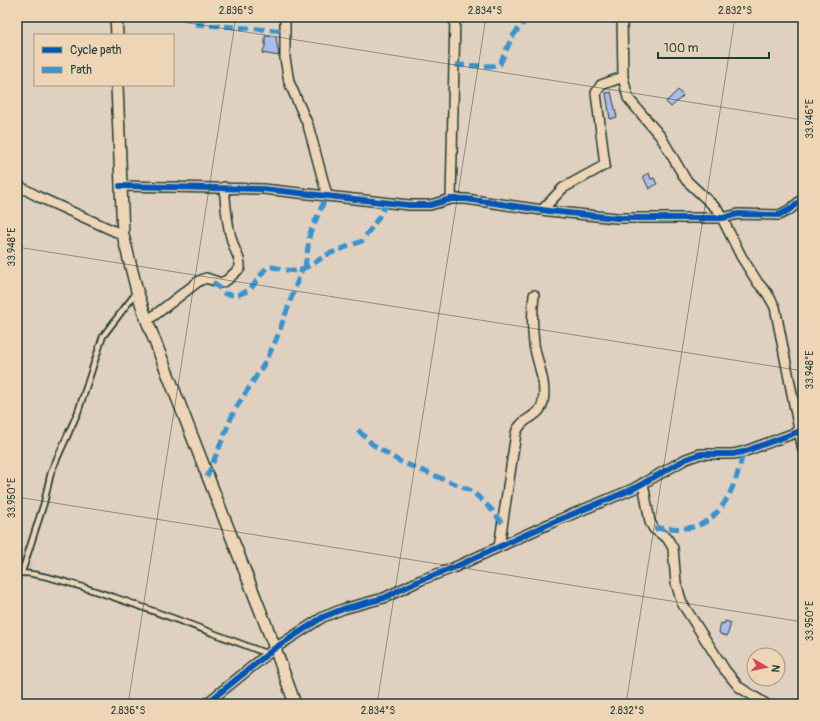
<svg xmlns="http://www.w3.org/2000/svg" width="820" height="721" viewBox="0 0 820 721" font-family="Pangolin,sans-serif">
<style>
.built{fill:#d0cacd}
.building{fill:#aabceb;stroke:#1f3d34}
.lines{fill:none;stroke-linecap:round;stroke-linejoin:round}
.service-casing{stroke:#1f3d34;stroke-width:8}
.minor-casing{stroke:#1f3d34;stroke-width:12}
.tertiary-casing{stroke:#1f3d34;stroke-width:14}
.service{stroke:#edd5b5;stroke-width:4.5}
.minor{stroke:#edd5b5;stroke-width:9}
.tertiary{stroke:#edd5b5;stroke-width:11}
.quiet{stroke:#3993ce;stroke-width:5;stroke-dasharray:10 5;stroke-linecap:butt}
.cycleway-casing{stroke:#edd5b5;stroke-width:8}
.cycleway{stroke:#0057b8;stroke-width:6}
.ticks{fill:none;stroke:#1f3d34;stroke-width:1;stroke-opacity:0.45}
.neatline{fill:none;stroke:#1f3d34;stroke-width:1.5}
.ticks-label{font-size:10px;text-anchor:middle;fill:#1f3d34}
</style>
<rect width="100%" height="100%" fill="#e0d0c0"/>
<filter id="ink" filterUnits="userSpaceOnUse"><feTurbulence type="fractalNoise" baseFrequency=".025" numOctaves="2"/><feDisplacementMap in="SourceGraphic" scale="8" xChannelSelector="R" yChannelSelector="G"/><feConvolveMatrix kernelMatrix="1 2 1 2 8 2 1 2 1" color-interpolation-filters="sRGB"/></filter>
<g filter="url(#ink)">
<path class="built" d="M17,547L36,565L17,586Z"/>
<path class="building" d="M265,36L276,37L279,56L262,53L265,47Z
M678,90L683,96L671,107L666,102Z
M611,92L617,117L610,119L606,93Z
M649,173L651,179L654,178L657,184L649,189L643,176Z
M725,621L731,623L727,636L720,634L719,631L721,623L724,624Z"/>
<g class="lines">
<g class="service-casing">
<path id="service" d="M22,572L44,503L51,472L78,412L103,336L136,293
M17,574C39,564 233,641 268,654"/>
</g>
<g class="minor-casing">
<path id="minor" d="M285,17V58L289,82L308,125L327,195
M622,17L623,77L628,98L661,137L686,180L718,210L741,256L758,283L767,293L775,307L803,450
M17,185L39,197L123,235
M120,186L263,189L409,205H430L451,199H466L549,211L616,218H723L738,214L779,215L789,210L803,199
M451,199L455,17
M542,210L563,188L605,165L596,93L601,85L623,77
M147,321L199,281L206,278L221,283L227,280L240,268C241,260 237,255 234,247C227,228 226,207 224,187
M643,483L650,522L654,529L667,538L673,548L676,583L682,603L725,670L739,687L766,704
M499,547L516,433C521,417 540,418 543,402C547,383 537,363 534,344C532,327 532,311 534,295
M206,704L275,648L323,617L343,609L384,598L421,580L453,568L551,523L633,489L686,459L700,454H733L743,452L803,430"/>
</g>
<g class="tertiary-casing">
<path id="tertiary" d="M116,17L117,35
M117,85L123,235L137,291L147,321L275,648L295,704"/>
</g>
<use href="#service" class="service"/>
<use href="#minor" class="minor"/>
<use href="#tertiary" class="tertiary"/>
<path class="quiet" d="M195,24L285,31
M455,65L491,66L500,64L512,37L528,17
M305,268L310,233L327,195
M213,282L225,294L237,295L250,290L266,268L273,267L286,270L298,271L313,264L326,255L362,241L377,220L387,202
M358,430L372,444L399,461L472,491L492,510L502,523
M207,477L234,411L266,361L276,340L302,269
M654,529C667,527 680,530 693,527C724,520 738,479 743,452"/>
<g class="cycleway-casing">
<path id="cycleway" d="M120,186L263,189L409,205H430L451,199H466L549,211L616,218H723L738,214L779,215L789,210L803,199
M206,704L275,648L323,617L343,609L384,598L421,580L453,568L551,523L633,489L686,459L700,454H733L743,452L803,430"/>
</g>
<use href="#cycleway" class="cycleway"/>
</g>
</g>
<path class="ticks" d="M151,17L803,120M17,247L803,371M17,497L803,622M128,704L236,17M377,704L486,17M626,704L735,17"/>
<rect width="820" height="721" fill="none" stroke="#edd5b5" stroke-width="44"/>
<rect x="34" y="34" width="140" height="52" fill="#edd5b5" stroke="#9b9881"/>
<rect x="42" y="47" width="20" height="6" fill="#0057b8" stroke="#9b9881"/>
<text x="70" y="54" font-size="12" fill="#1f3d34">Cycle path</text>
<rect x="42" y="67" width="20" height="6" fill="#3993ce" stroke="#9b9881"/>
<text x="70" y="74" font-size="12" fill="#1f3d34">Path</text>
<g transform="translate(766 667) rotate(99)"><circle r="19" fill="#edd5b5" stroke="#9b9881"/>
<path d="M0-3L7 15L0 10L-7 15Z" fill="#d1495b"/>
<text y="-6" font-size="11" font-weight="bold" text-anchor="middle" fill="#1f3d34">N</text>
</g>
<path d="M658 52v6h111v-6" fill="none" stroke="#1f3d34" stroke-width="2"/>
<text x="664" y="52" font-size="12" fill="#1f3d34" stroke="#edd5b5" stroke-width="3" paint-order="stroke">100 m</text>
<rect x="22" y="22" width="776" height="677" class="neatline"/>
<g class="ticks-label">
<text x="236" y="14">2.836°S</text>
<text x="485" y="14">2.834°S</text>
<text x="735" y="14">2.832°S</text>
<text transform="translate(809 119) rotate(-90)" y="4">33.946°E</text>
<text transform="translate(11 247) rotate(-90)" y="4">33.948°E</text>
<text transform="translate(809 370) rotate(-90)" y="4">33.948°E</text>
<text transform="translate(11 498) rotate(-90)" y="4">33.950°E</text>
<text transform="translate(809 621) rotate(-90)" y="4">33.950°E</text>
<text x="128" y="714">2.836°S</text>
<text x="378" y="714">2.834°S</text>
<text x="627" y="714">2.832°S</text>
</g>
</svg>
